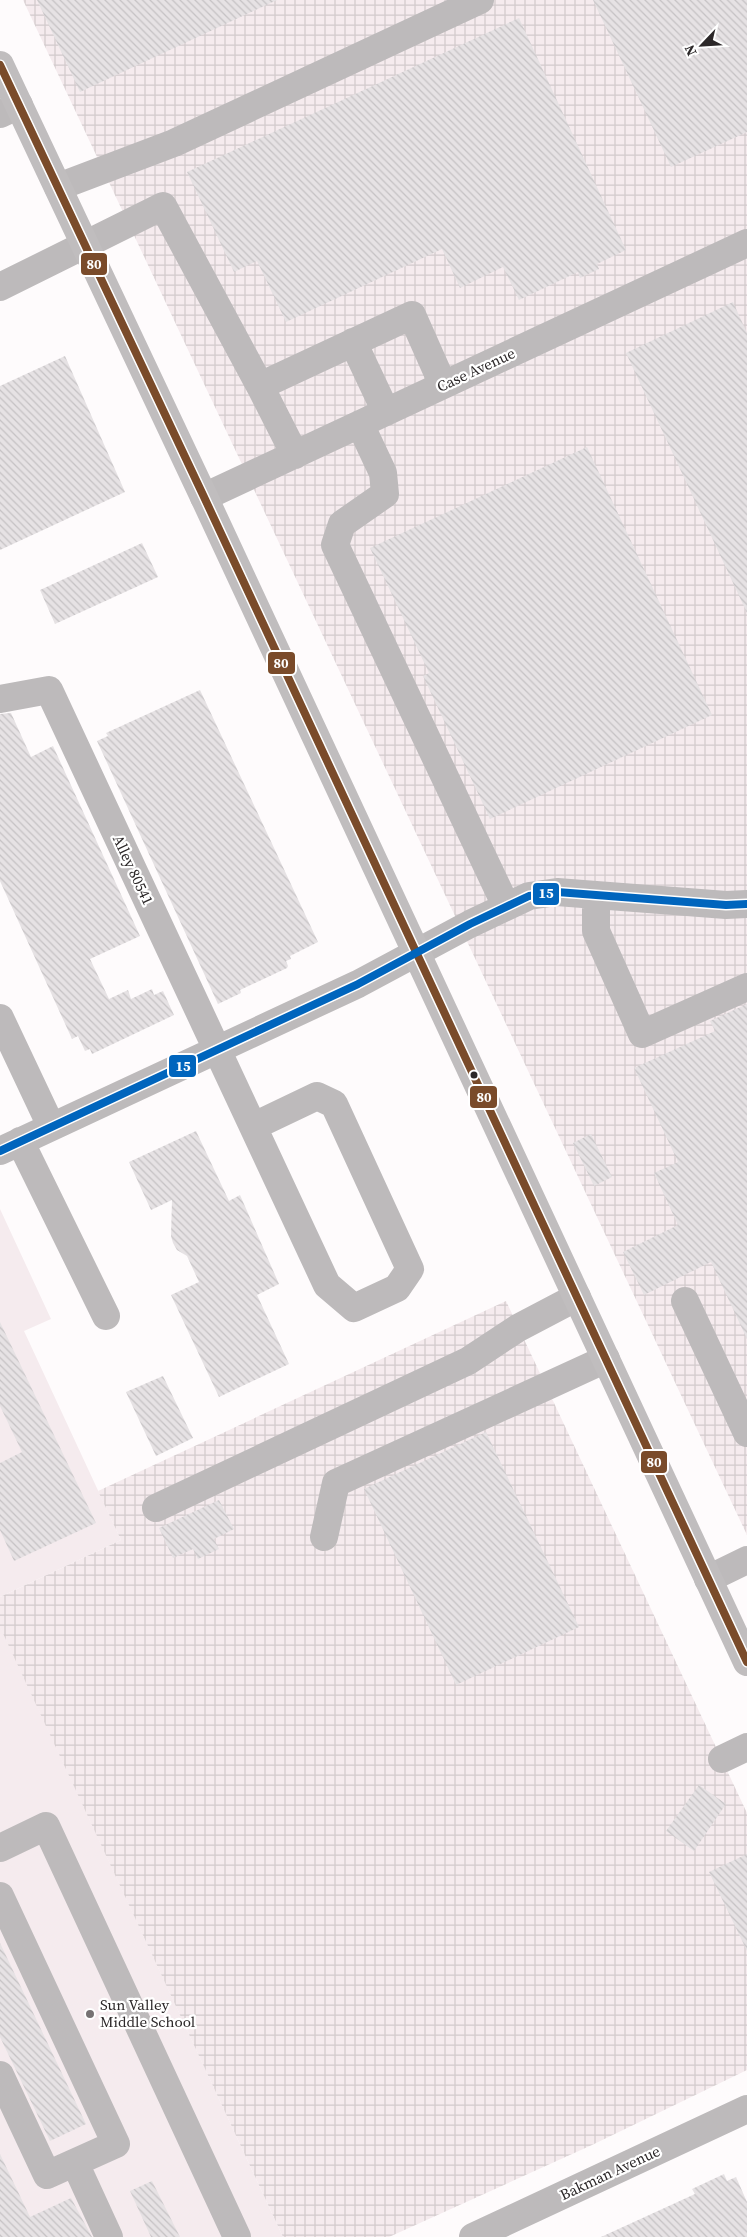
<svg xmlns="http://www.w3.org/2000/svg" width="747" height="2237" viewBox="0 0 747 2237" font-family="'Source Serif 4',serif">
<style>
.built{fill:#f5ebee}
.industrial{fill:url(#industrial-grid)}
.building{fill:url(#building-back-hatch)}
.lines{fill:none;stroke-linecap:round;stroke-linejoin:round}
.minor{stroke:#bdbabb;stroke-width:28}
.major{stroke:#c0bdbe;stroke-width:28}
.bus-1-casing{stroke:#fff;stroke-width:11}
.bus-2-casing{stroke:#fff;stroke-width:11}
.bus-1{stroke:#7a4b2a;stroke-width:8}
.bus-2{stroke:#0065bd;stroke-width:8}
.bus-dot{fill:#2c2829;stroke:#fff;stroke-width:2}
.poi-dot{fill:#767273;stroke:#fff;stroke-width:2}
.labels{text-anchor:middle;stroke-width:4.5;stroke-linejoin:round;paint-order:stroke}
.street-label{font-size:15px;fill:#2c2829;stroke:#fff}
.poi-label{font-size:15px;fill:#2c2829;stroke:#fff;text-anchor:start}
.line-badge{stroke:#fff;stroke-width:2}
.badge-label{font-size:14px;text-anchor:middle;font-weight:bold;fill:#fff}
</style>
<defs>
<pattern id="industrial-grid" width="8" height="8" patternUnits="userSpaceOnUse" patternTransform="scale(1.25)"><rect width="8" height="8" fill="#f5ebee"/><path d="M0 4h8M4 0v8" fill="none" stroke="#d2cacc"/></pattern>
<pattern id="building-back-hatch" width="6" height="6" patternUnits="userSpaceOnUse" patternTransform="scale(1.25)"><rect width="6" height="6" fill="#e6e2e4"/><path d="M-1 5l2 2M0 0l6 6M5-1l2 2" fill="none" stroke="#c5c2c4"/></pattern>
</defs>
<rect width="100%" height="100%" fill="#fefbfc"/>
<path class="built" d="M0,1209L51,1319L24,1331L121,1540L0,1597Z
M0,1626L283,2237H0Z"/>
<path class="industrial" d="M23,0H747V1535Z
M506,1301L747,1813V2070L592,2145L389,2237H283L0,1627V1597L121,1540L98,1491Z"/>
<path class="building" d="M37,0H277L80,92Z
M593,0H747V132L671,167Z
M519,18L626,250L597,264L599,269L580,278L578,272L519,300L503,267L460,288L442,249L286,322L257,261L234,272L187,172Z
M733,302L747,333V613L626,353Z
M65,356L125,492L0,550V386Z
M587,447L712,715L490,819L423,676L429,673L370,548Z
M142,543L158,577L55,624L40,590Z
M200,690L318,942L290,956L291,959L286,961L288,966L287,968L240,990L241,993L218,1004L97,741L108,736L106,733Z
M11,713L31,757L53,746L140,936L90,959L109,999L128,990L131,999L152,989L154,995L163,991L174,1015L92,1054L90,1049L85,1051L78,1036L72,1039L0,881V714Z
M747,1004V1339L711,1262L644,1295L623,1252L678,1225L654,1173L678,1162L634,1068L715,1031L710,1021Z
M196,1131L229,1201L240,1195L279,1284L257,1295L289,1364L219,1397L171,1295L199,1282L187,1256L177,1250L173,1243L171,1236L172,1200L151,1210L129,1162Z
M591,1134L612,1177L594,1186L573,1143Z
M0,1322L96,1523L14,1561L0,1530V1463L22,1452L0,1406Z
M163,1376L193,1438L156,1456L126,1392Z
M486,1432L579,1627L456,1685L364,1489Z
M219,1500L234,1529L214,1539L219,1549L198,1559L193,1549L173,1558L159,1528Z
M699,1785L726,1804L694,1851L666,1831Z
M747,1854V1951L709,1872Z
M0,1943L86,2124L50,2141L0,2037Z
M0,2154L30,2217L71,2198L92,2237H0Z
M724,2174L727,2181L736,2177L747,2202V2237H601L695,2194L692,2189Z
M152,2181L180,2237H151L130,2191Z"/>
<g class="lines">
<path class="minor" d="M0,114L19,105
M58,187L174,143L480,0
M0,287L163,206L260,386L295,455
M353,342L386,412
M260,386L412,315L443,385
M360,424L383,473L385,494L342,524L335,545L506,906
M204,497L747,243
M0,699L49,690L327,1285L354,1308L397,1288L410,1269L334,1104L317,1096L254,1126
M596,895V931L642,1034L747,987
M0,1018L51,1126
M20,1141L106,1316
M0,1151L358,984L470,924L529,896L557,892L726,905L747,904
M685,1301L747,1433
M156,1508L468,1361L518,1328L577,1297
M324,1537L336,1483L606,1359
M708,1579L747,1560
M722,1759L747,1747
M0,1848L46,1826L237,2237
M0,1896L116,2144L47,2175L0,2075
M75,2163L109,2237
M473,2237L747,2109"/>
<path class="major" d="M0,65L204,497L747,1662"/>
<g class="bus-1-casing">
<path id="bus-1" d="M0,65L204,497L747,1662"/>
</g>
<g class="bus-2-casing">
<path id="bus-2" d="M0,1151L358,984L470,924L529,896L557,892L726,905L747,904"/>
</g>
<use href="#bus-1" class="bus-1"/>
<use href="#bus-2" class="bus-2"/>
</g>
<circle class="bus-dot" cx="474" cy="1075" r="4.5"/>
<circle class="poi-dot" cx="90" cy="2014" r="5"/>
<g class="labels">
<g class="street-label">
<text transform="translate(476 370) rotate(-25)" y="5">Case Avenue</text>
<text transform="translate(133 870) rotate(65)" y="5">Alley 80541</text>
<text transform="translate(610 2173) rotate(-25)" y="5">Bakman Avenue</text>
</g>
<g class="poi-label">
<text x="100" y="2010">Sun Valley<tspan x="100" dy="17">Middle School</tspan></text>
</g>
</g>
<g class="line-badge">
<rect x="80" y="252" width="28" height="24" rx="5" fill="#7a4b2a"/>
<rect x="267" y="651" width="29" height="24" rx="5" fill="#7a4b2a"/>
<rect x="532" y="882" width="28" height="24" rx="5" fill="#0065bd"/>
<rect x="168" y="1054" width="29" height="24" rx="5" fill="#0065bd"/>
<rect x="469" y="1085" width="29" height="24" rx="5" fill="#7a4b2a"/>
<rect x="640" y="1450" width="28" height="24" rx="5" fill="#7a4b2a"/>
</g>
<g class="badge-label">
<text x="94" y="269">80</text>
<text x="281" y="668">80</text>
<text x="546" y="898">15</text>
<text x="183" y="1071">15</text>
<text x="484" y="1102">80</text>
<text x="654" y="1467">80</text>
</g>
<g transform="translate(702 45) rotate(245)" stroke="#ffffff" stroke-width="4" paint-order="stroke">
<path d="M0-4L9 19L0 12L-9 19Z" fill="#2c2829"/>
<text y="-8" font-size="14" font-weight="bold" text-anchor="middle" fill="#2c2829">N</text>
</g>
</svg>
